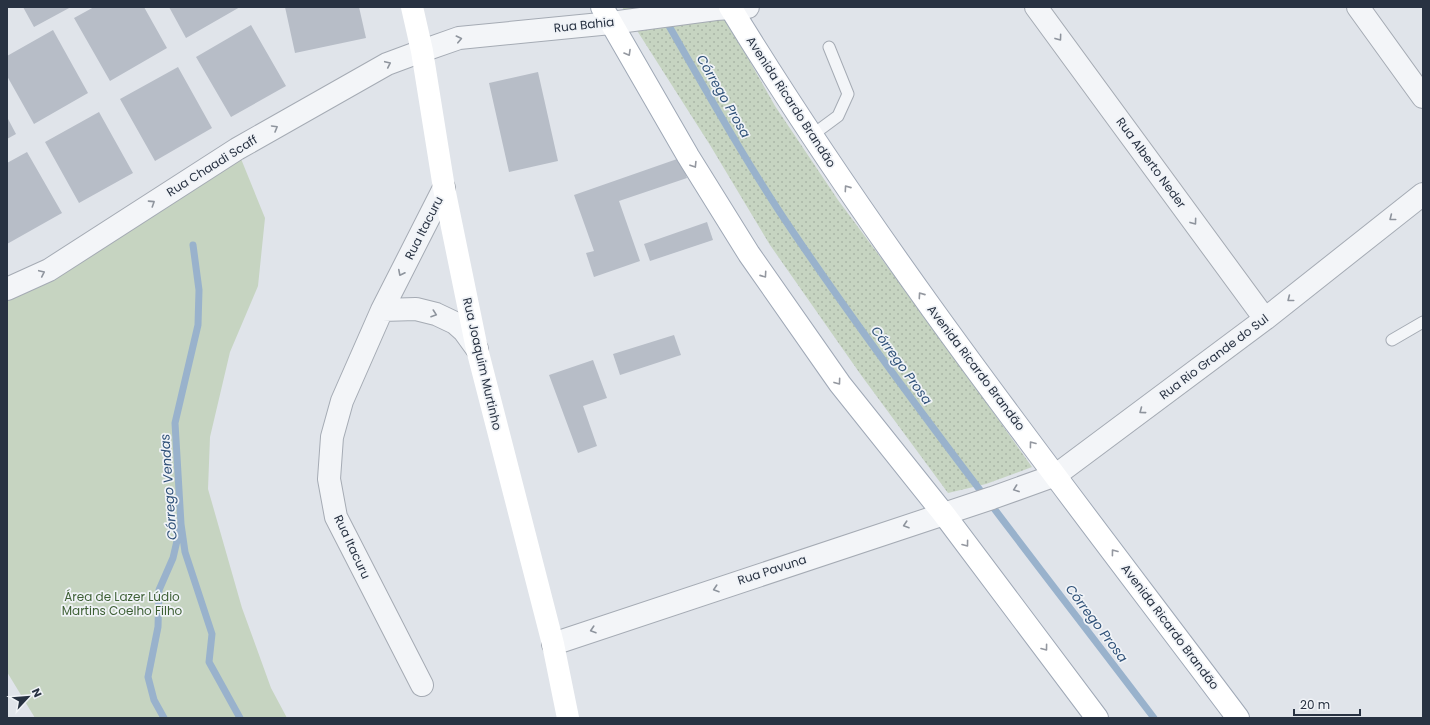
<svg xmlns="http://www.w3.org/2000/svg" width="1430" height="725" viewBox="0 0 1430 725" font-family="Poppins,sans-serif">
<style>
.grass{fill:url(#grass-dots)}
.park{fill:#c6d4c1}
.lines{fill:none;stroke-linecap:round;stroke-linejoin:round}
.stream{stroke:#99b2cc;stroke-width:7}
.building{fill:#b7bdc7}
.service-casing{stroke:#a5abb4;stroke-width:13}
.minor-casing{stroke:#a5abb4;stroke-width:24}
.tertiary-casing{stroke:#a5abb4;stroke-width:24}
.primary-casing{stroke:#9fa8b6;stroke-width:24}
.service{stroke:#f3f5f8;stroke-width:11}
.minor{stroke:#f3f5f8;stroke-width:22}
.tertiary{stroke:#f3f5f8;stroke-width:22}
.secondary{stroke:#fff;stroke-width:22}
.primary{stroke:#fff;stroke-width:22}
.oneway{stroke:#8e949d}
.oneway2{stroke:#9498a0}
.labels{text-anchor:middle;stroke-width:3.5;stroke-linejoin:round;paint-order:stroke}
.street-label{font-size:12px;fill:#283242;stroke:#f0f3f7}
.park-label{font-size:12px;fill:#3d5f34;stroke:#f0f3f7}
.water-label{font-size:13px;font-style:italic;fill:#2f5178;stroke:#f0f3f7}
</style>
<defs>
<pattern id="grass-dots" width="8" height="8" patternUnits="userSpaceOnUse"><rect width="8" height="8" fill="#c6d4c1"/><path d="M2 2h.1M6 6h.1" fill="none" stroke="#aab6a7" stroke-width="1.8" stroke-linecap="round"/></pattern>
</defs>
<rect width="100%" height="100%" fill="#e0e4ea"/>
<path class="grass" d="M622,7H719L775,106L838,200L939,336L1032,467L986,484L948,493L861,375L770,245L710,145Z"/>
<path class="park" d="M237,149L265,218L258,286L230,352L210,437L208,489L242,608L271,688L287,718H35L7,672V289Z"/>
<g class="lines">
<path class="stream" d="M665,19C706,90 745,161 791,229C905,397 1031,556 1154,718
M193,245L199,290L198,325L175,423L181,524L185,552L212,634L209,662L240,718
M164,718L154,700L148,677L158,627L159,590L173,558L180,528"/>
</g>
<path class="building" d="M23,7H71L34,27Z
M94,7H144L167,48L110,81L74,18Z
M169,7H240L186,38Z
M285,7H359L366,38L295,53Z
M251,25L286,86L231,117L196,57Z
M53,30L88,93L34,124L7,76V56Z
M178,67L212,128L155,161L120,99Z
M538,72L558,161L509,172L489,83Z
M99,112L133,173L79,203L45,142Z
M7,117L16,134L7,139Z
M27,152L62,213L7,244V163Z
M680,158L687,178L619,201L640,261L594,277L586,253L594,251L574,195Z
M707,222L713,240L650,261L644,244Z
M674,335L681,355L620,375L613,354Z
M593,360L607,398L583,406L597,446L578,453L549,375Z"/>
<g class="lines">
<g class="service-casing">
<path id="service" d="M811,136L838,116L848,94L829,47
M1392,340L1423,322"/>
</g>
<g class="minor-casing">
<path id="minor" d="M1036,7L1265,319
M1358,7L1423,97
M382,310L416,309L436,314L455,323L464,331L477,349
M553,644L992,498L1056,475L1265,319L1423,194
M422,685L336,517L329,479L332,437L342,401L382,310L444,188"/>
</g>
<g class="tertiary-casing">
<path id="tertiary" d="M7,289L49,270L237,149L387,64L422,51L459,38L611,23L716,9L748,7"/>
</g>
<g class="primary-casing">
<path id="primary" d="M602,7L688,156L749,254L840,384L943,513L1097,718
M730,7C882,256 1063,485 1238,718"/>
</g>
<use href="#service" class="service"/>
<use href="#minor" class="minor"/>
<use href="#tertiary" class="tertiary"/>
<path class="secondary" d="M412,7L422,51L444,188L477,349L553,644L568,718"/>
<use href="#primary" class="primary"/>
</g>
<defs><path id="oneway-chevron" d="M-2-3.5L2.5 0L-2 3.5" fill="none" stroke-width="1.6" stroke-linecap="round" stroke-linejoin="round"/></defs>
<g class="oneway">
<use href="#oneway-chevron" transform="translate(1059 38) rotate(54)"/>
<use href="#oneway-chevron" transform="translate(459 39) rotate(-13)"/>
<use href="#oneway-chevron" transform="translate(388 64) rotate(-25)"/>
<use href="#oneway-chevron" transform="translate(275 128) rotate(-30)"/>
<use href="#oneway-chevron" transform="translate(152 203) rotate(-33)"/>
<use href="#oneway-chevron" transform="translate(1392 218) rotate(142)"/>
<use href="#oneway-chevron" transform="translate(1194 222) rotate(54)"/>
<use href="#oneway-chevron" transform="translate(42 273) rotate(-25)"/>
<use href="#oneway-chevron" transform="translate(401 273) rotate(117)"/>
<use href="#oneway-chevron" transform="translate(1290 299) rotate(142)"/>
<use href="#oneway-chevron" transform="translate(434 314) rotate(19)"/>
<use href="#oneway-chevron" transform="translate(1142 411) rotate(143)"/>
<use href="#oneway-chevron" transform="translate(1016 489) rotate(160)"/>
<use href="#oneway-chevron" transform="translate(906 525) rotate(162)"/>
<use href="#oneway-chevron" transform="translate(716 589) rotate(162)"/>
<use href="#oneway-chevron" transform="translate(593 630) rotate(162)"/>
</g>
<g class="oneway2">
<use href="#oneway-chevron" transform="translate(628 53) rotate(60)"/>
<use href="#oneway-chevron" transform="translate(694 165) rotate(58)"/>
<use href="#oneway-chevron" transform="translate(847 188) rotate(-125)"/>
<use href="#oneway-chevron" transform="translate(764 275) rotate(55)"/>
<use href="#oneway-chevron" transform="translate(921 295) rotate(-125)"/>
<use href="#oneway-chevron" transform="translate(838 382) rotate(54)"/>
<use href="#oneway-chevron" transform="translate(1032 444) rotate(-127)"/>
<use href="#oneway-chevron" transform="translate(966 544) rotate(53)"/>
<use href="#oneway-chevron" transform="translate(1114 552) rotate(-127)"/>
<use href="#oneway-chevron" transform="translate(1045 648) rotate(53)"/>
</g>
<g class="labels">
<g class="street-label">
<text transform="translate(584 25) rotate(-6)" y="4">Rua Bahia</text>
<text transform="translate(791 102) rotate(57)" y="4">Avenida Ricardo Brandão</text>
<text transform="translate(1151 163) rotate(54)" y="4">Rua Alberto Neder</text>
<text transform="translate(212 166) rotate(-32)" y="4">Rua Chaadi Scaff</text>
<text transform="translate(424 228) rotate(-63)" y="4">Rua Itacuru</text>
<text transform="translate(1214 357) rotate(-37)" y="4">Rua Rio Grande do Sul</text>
<text transform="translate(482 364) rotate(77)" y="4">Rua Joaquim Murtinho</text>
<text transform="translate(976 368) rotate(53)" y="4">Avenida Ricardo Brandão</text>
<text transform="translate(352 547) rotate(65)" y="4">Rua Itacuru</text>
<text transform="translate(772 570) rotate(-18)" y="4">Rua Pavuna</text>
<text transform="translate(1170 627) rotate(53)" y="4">Avenida Ricardo Brandão</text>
</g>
<g class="park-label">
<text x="122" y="601">Área de Lazer Lúdio<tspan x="122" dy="14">Martins Coelho Filho</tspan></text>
</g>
<g class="water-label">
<text transform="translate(724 96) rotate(60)" y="5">Córrego Prosa</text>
<text transform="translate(902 365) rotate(54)" y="5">Córrego Prosa</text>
<text transform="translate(168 487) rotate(-94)" y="5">Córrego Vendas</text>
<text transform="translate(1097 623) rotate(53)" y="5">Córrego Prosa</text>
</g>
</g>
<rect width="1430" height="725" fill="none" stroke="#283242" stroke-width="16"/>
<g transform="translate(28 697) rotate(64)" stroke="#f0f3f7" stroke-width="3" paint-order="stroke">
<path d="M0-3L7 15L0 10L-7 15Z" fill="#283242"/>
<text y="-6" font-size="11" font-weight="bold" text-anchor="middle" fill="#283242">N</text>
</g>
<path d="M1294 709v6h66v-6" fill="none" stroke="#283242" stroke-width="2"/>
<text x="1300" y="709" font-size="12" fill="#283242" stroke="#f0f3f7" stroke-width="3" paint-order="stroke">20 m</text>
</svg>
